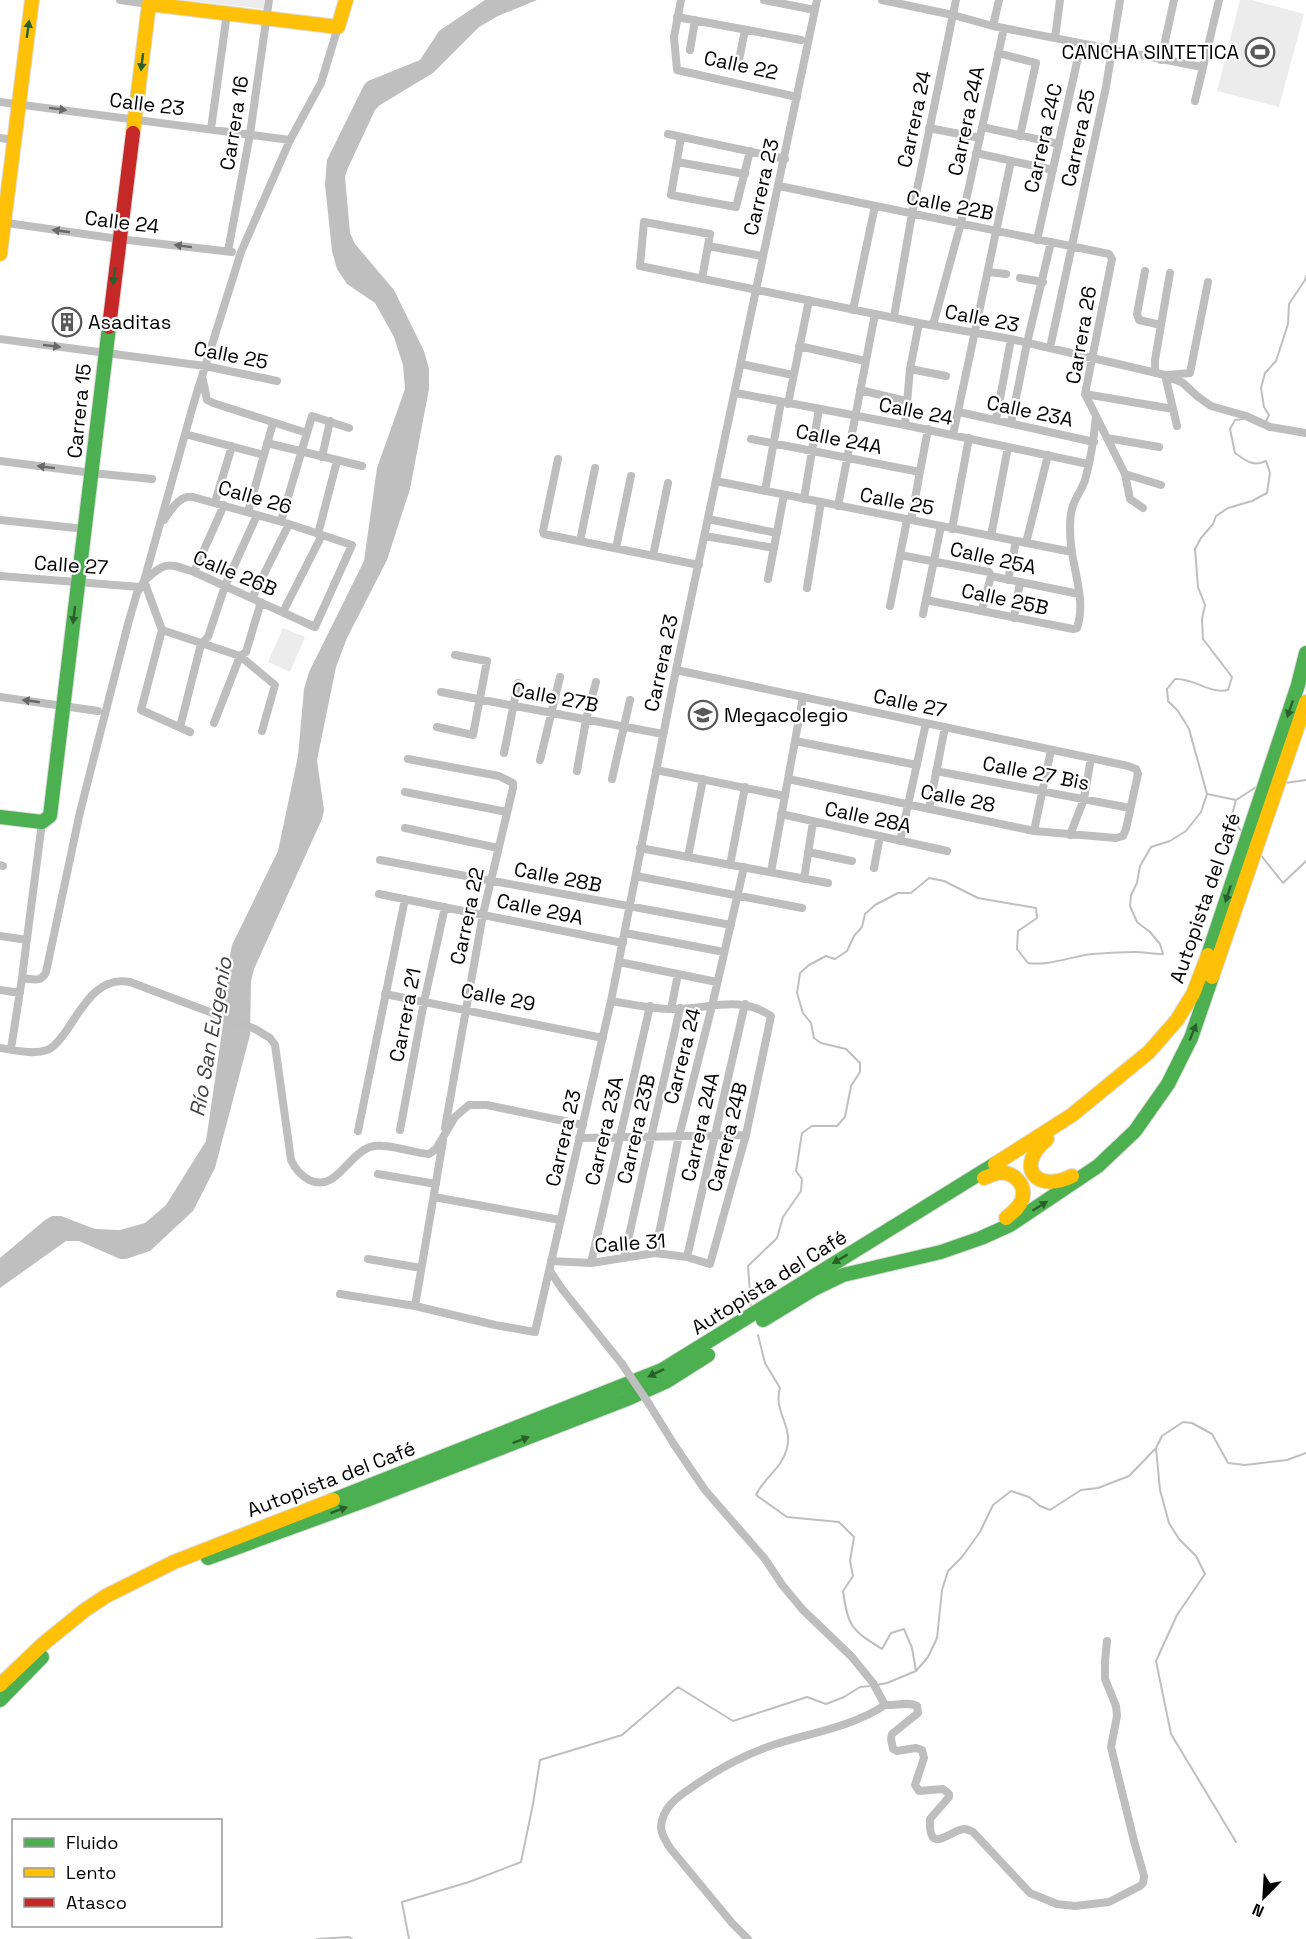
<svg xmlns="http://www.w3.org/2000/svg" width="1306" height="1939" viewBox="0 0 1306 1939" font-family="'Space Grotesk',sans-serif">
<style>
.green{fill:#ececec}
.water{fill:#bfbfbf}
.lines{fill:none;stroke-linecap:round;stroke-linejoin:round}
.stream{stroke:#bfbfbf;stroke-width:2}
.fast-casing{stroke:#dbdbdb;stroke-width:16}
.slow-casing{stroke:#dbdbdb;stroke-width:16}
.jam-casing{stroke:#dbdbdb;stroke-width:16}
.street{stroke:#bebebe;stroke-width:8}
.fast{stroke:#4caf50;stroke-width:14}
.slow{stroke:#ffc107;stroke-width:14}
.jam{stroke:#c62828;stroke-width:14}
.street-bridge{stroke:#bebebe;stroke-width:8}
.oneway{fill:#2a602c}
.oneway2{fill:#686868}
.labels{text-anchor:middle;stroke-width:4.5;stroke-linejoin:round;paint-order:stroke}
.poi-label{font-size:20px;fill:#000;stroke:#fff;text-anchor:start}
.street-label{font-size:20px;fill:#000;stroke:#fff}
.water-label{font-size:21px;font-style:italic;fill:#444;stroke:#fff}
</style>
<rect width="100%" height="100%" fill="#fff"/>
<path class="green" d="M183,0H264V9Z
M1240,0H1252L1304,14L1279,107L1217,91Z
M283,628L305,637L290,672L268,662Z"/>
<path class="water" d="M485,0H537L498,16L479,27L433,73L380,105L375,110L347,170L345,177L350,233L355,244L394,290L424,351L429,369V389L410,489L387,560L347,638L336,667L317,760L324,810L322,819L254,969L251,981L250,1035L215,1168L193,1211L150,1251L126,1259H120L79,1241H66L0,1288V1258L45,1220L52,1216H61L95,1229L120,1230L145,1223L166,1205L206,1141L223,1025L230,955L232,945L278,851L298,756L304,689L309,672L364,561L377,468L405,389L403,365L394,337L375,303L347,284L337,269L332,251L325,185L327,160L364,85L368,81L420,60L439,31Z"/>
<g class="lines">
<path class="stream" d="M1265,423L1269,415L1264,407L1261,388L1265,373L1276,361L1288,324L1289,304L1305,280L1306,276
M1285,783L1306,780
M1207,794L1236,800L1258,786
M1236,800L1231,818L1243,833
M1260,854L1283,883L1306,861
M751,1306L748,1266L777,1238L783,1217L801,1191L802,1179L796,1171L802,1133L812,1126H837L845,1117L851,1086L860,1072V1063L846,1049L821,1043L814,1038L811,1023L803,1013L797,993L800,973L809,965L826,956L835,959L847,951L854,936L862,927L865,914L875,905L898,893H911L929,878L944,881L978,898L1036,908L1037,918L1018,931L1017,949L1028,963C1051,966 1071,956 1093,954C1106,953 1121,952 1135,952C1144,952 1153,954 1163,954L1160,944L1150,932L1137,922L1130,906L1131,895L1137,883L1140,866L1151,847L1170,841L1186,831L1201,812L1207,794L1189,729L1178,711L1168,701L1167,689L1175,679C1195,678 1208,694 1228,690L1232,677L1203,639L1202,619L1205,605L1198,587L1195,549L1201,538L1213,524L1216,516L1228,508L1252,501L1267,493L1270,473L1266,461C1253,467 1246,461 1235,453L1230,429L1235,420L1243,419
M758,1335L765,1363L780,1388C773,1412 793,1425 787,1448C782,1469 764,1477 756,1495L787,1517L839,1522L854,1537L850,1561L853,1576L843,1591C848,1628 852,1630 882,1649L891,1633L904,1629L912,1648L916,1671
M1156,1448L1160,1490L1169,1523L1179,1539L1196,1556L1205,1574L1177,1615L1156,1661L1171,1734L1236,1842
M876,1685L887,1683L916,1671L928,1657L937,1638L942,1590L948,1571L962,1557L980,1532L993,1505L1011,1491L1029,1497L1040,1506L1050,1510L1081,1490L1098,1488L1129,1476L1156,1448L1162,1436L1183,1422L1192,1423L1212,1434L1228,1463L1245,1465L1287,1460L1306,1453
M317,1939L349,1937L352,1939
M409,1939L402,1902L469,1882L521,1862L533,1804L540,1760L622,1735L678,1687L733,1721L807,1697L826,1704L844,1697L860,1687L870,1686"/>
<g class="fast-casing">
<path id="fast" d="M0,817L42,822L50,816L109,327
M1208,955L1298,685L1306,653
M763,1320L814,1289L843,1275L941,1252L981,1238L1010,1225L1098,1166L1135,1131L1168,1084L1191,1038L1212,977
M333,1500L662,1370L995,1164
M208,1558L372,1498L627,1399L667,1381L708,1355
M0,1700L42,1657"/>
</g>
<g class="slow-casing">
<path id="slow" d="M133,133L149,4L338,27L346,0
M0,254L32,0
M1212,977L1306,702
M1047,1139C1014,1166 1036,1194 1072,1176
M995,1164L1072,1115L1149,1052L1177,1020L1193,994L1208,955
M984,1178C988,1176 993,1174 998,1173C1013,1171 1027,1184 1022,1200C1019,1208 1012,1213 1006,1218
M0,1685L43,1644L85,1610L106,1596L174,1562L333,1500"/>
</g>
<g class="jam-casing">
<path id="jam" d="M109,327L133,133"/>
</g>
<path class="street" d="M120,0L149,4
M681,0L674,37L677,70L797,97
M764,0L815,10
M882,0L953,15L993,26L1202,67
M677,17L801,40
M993,26L999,0
M1055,38L1060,0
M690,50L695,20
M998,53L1036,63L1020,136
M739,60L745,30
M1161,60L1174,0
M1195,101L1219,0
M0,102L290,140
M982,127L1059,144
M929,128L980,138
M211,129L227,13
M668,134L785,159
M681,137L671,195L736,207L750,151
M0,138L14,140
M976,153L1053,170
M677,162L745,174
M779,186L1109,254L1112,259L1085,394L1125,474L1130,499L1143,508
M0,222L119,239L232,252
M1037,240L1081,44
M708,246L762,256
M228,251L250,134L269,0
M1145,271L1137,314L1139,320L1161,325
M988,272L1006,274
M1020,278L1043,282
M702,279L710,234L644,222L640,266L919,323L1011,339L1165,375L1183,383L1197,396L1211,406L1246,416L1270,427L1306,433
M853,310L875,206
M894,317L912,214L956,0
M933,325L961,223L1004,28
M0,339L205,366L277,381
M799,346L865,361
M1050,348L1106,87L1120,0
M741,364L793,375
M910,369L946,376
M1155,373V360L1170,273
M1165,375L1177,426
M1168,375L1190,373L1208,282
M203,380L207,400L213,403L307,433
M860,390L906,401
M736,393L905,425L1088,464
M1085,394L1173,409
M788,404L809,300
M959,412L1094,442
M996,420L1011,339
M1011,423L1027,343L1051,242
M905,425L910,369L919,323
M185,434L264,455
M953,435L1011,161
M1107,438L1159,447
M751,439L920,472
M267,443L362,466
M322,457L330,421
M558,459L543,531L544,534L699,565
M0,461L92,473L152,479
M1125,474L1161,485
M716,481L1072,552
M765,491L781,402
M804,499L819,409
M215,502L232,446
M838,506L875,314
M248,512L273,423
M708,519L777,533
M0,520L85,529
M164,520C172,509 179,495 193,497L289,524L352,545L315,627L194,572C167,563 166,561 144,581L162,630L240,656L275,685L262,731
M911,520L928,429
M281,521L312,416L349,428
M952,529L969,438
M318,534L337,461
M705,536L774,548
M991,536L1008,447
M580,541L595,468
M1026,543L1048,455
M616,548L631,476
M900,555L989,572L991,576L1079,594
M653,556L668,483
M194,572L224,505
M0,576L140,587
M768,579L784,495
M1008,580L1016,541
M807,588L821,502
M252,598L289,524
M926,600L1073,629L1077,628C1086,601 1074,573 1071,546C1070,536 1069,520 1072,509C1074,499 1082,490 1085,480C1091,459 1094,438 1096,416
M890,606L907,520
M982,610L991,576
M283,612L322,535
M923,614L941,526
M1014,618L1020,582
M162,630L141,710L190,732
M676,670L1128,766L1136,769L1138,774L1126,829L1123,836L1116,838L1034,831L788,779
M441,692L663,734
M0,697L98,711
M214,723L240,656L246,652L261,602
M180,727L201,644L208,637L225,586L257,515
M437,727L473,735L487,661L455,655
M795,741L917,765
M504,753L518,683
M408,759L499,776L513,783V788L483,914L445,1128
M540,760L560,677
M656,770L785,796
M577,771L586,720L596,682
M936,771L1130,808
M612,779L630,700
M405,792L507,812
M929,809L945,727
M781,814L947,851
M405,828L498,848
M1034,831L1051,750
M1070,835L1084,799L1091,758
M900,841L926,723
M640,848L828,883
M808,852L852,861
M688,857L703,779
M380,860L731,925
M0,865L3,866
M730,865L745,787
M874,868L880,836
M771,872L803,697
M636,876L802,908
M804,879L813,822
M379,894L623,943
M625,933L724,952
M0,936L27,940
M619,962L717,982
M22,978C33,979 41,983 46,972L80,812L128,624L137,593L144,581L194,402L241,252L290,140L321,83L338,27
M0,990L20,993
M385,994L603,1038
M671,1009L678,974
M0,1048C14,1050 33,1055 47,1050C55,1047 59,1040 64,1034C81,1011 96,975 130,982L255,1029L270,1038L275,1045L291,1160C295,1169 300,1175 309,1180C336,1193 348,1154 370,1147C385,1142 412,1153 429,1154L436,1149L455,1117L469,1105H487L583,1125
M11,1049L22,978L42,822
M400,1130L424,1002L445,907
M358,1131L405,899
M579,1138L746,1135
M378,1174L436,1184
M434,1197L560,1220
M655,1253L679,1136L712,1006L744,867
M687,1257L745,1004
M624,1258L680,1008
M368,1259L421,1268
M551,1261L591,1263L655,1253L687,1257L710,1264L746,1135L771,1016C739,994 707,1010 671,1009C652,1009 631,1004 611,1001
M591,1263L650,1006
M550,1271L562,1289L622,1364
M340,1294L415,1306L495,1325L535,1332L611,1001L676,670L817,0
M415,1306L443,1141
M649,1404L675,1446L705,1490L765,1559L783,1586L803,1610L852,1657L873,1683L885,1705C852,1727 810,1733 773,1745C743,1755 716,1770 691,1788C677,1797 662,1808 661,1827C661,1835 666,1841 670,1848L732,1923L748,1939
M885,1705C895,1706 909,1701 917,1706L918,1713L892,1734L891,1739L893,1749L897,1751L916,1748L922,1750L924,1758L915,1785L919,1791L943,1789L949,1794V1797L930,1819C928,1857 950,1830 964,1829C968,1829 969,1830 973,1832L1030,1893L1057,1904L1075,1906L1109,1902L1140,1886L1143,1883L1144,1876L1134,1841L1111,1747L1117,1716L1116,1706L1105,1679V1661L1107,1641"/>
<use href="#fast" class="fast"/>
<use href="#slow" class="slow"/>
<use href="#jam" class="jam"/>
<path class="street-bridge" d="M622,1364L649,1404"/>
</g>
<defs><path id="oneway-solid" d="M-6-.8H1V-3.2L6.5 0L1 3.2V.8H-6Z" transform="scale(1.5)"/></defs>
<g class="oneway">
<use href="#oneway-solid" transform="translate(28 29) rotate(-82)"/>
<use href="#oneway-solid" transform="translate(142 62) rotate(97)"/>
<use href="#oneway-solid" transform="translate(114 276) rotate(97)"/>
<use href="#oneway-solid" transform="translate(74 615) rotate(97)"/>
<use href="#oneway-solid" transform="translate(1290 709) rotate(109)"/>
<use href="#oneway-solid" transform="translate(1228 894) rotate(108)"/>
<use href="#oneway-solid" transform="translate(1193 1032) rotate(-68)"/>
<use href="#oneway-solid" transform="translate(1040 1206) rotate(-32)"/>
<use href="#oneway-solid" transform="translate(840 1259) rotate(149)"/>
<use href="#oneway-solid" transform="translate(656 1373) rotate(154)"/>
<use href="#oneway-solid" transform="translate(521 1440) rotate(-21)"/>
<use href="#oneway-solid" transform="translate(339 1510) rotate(-20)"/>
</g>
<g class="oneway2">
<use href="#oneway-solid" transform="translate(58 109) rotate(7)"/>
<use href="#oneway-solid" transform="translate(61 231) rotate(-172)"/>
<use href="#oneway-solid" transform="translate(183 246) rotate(-173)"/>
<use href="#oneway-solid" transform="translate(52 346) rotate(7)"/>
<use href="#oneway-solid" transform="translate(46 467) rotate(-173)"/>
<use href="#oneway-solid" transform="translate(31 701) rotate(-172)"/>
</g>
<defs>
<g id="stadium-ring" transform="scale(1.5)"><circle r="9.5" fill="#fff" stroke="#595959" stroke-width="1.5"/><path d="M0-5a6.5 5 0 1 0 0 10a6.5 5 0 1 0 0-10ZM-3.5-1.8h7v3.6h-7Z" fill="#595959"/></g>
<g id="building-ring" transform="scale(1.5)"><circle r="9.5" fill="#fff" stroke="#595959" stroke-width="1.5"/><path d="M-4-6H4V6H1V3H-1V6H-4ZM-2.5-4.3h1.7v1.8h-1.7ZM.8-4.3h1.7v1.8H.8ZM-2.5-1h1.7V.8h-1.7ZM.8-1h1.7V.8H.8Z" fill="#595959"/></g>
<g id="school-ring" transform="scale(1.5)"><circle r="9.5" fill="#fff" stroke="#595959" stroke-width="1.5"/><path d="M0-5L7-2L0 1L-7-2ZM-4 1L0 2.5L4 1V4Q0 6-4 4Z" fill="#595959"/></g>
</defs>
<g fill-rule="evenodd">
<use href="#stadium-ring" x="1260" y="52"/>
<use href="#building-ring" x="67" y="322"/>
<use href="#school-ring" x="703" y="715"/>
</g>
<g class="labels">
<g class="poi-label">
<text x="1239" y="59" text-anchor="end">CANCHA SINTETICA</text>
<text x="88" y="329">Asaditas</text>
<text x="724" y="722">Megacolegio</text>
</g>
<g class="street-label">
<text transform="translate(741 65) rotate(12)" y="7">Calle 22</text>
<text transform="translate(147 104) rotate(7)" y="7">Calle 23</text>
<text transform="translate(914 119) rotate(-78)" y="7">Carrera 24</text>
<text transform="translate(966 121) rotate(-78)" y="7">Carrera 24A</text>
<text transform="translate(234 123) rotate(-81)" y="7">Carrera 16</text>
<text transform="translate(1043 138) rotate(-77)" y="7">Carrera 24C</text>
<text transform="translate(1078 138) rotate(-78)" y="7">Carrera 25</text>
<text transform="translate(761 187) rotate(-77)" y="7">Carrera 23</text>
<text transform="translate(950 205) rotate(11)" y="7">Calle 22B</text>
<text transform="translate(122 222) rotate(7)" y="7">Calle 24</text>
<text transform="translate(982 318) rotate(11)" y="7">Calle 23</text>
<text transform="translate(1081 335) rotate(-80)" y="7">Carrera 26</text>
<text transform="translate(231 355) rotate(11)" y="7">Calle 25</text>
<text transform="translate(79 411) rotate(-84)" y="7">Carrera 15</text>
<text transform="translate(916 411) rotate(11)" y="7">Calle 24</text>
<text transform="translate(1030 411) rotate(12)" y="7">Calle 23A</text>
<text transform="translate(839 439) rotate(11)" y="7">Calle 24A</text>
<text transform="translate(255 497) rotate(16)" y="7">Calle 26</text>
<text transform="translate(897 501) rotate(11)" y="7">Calle 25</text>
<text transform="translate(993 558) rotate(13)" y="7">Calle 25A</text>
<text transform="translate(71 565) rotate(4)" y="7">Calle 27</text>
<text transform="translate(235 573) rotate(23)" y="7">Calle 26B</text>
<text transform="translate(1005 599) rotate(12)" y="7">Calle 25B</text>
<text transform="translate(661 663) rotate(-78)" y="7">Carrera 23</text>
<text transform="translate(555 697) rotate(11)" y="7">Calle 27B</text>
<text transform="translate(910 703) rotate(12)" y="7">Calle 27</text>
<text transform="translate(1036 773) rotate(11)" y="7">Calle 27 Bis</text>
<text transform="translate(958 798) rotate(11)" y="7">Calle 28</text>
<text transform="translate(868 817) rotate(12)" y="7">Calle 28A</text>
<text transform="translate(558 877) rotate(11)" y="7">Calle 28B</text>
<text transform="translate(1205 898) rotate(-71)" y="7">Autopista del Café</text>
<text transform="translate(540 909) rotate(12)" y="7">Calle 29A</text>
<text transform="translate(467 916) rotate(-78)" y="7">Carrera 22</text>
<text transform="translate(498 997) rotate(11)" y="7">Calle 29</text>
<text transform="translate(405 1015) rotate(-79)" y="7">Carrera 21</text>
<text transform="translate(682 1056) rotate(-76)" y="7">Carrera 24</text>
<text transform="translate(700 1127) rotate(-77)" y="7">Carrera 24A</text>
<text transform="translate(636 1129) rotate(-77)" y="7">Carrera 23B</text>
<text transform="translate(604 1131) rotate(-77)" y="7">Carrera 23A</text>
<text transform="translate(727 1137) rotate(-76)" y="7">Carrera 24B</text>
<text transform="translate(563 1138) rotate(-77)" y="7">Carrera 23</text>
<text transform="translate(630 1243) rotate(-4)" y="7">Calle 31</text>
<text transform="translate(769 1282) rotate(-32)" y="7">Autopista del Café</text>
<text transform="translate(331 1479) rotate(-21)" y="7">Autopista del Café</text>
</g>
<g class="water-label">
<text transform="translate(211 1037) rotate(-80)" y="7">Río San Eugenio</text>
</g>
</g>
<rect x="12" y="1819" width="210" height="108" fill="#ffffff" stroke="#999999" stroke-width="1.5"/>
<rect x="24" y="1838" width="30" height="9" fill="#4caf50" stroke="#999999" stroke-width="1.5"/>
<text x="66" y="1849" font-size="18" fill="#000000">Fluido</text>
<rect x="24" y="1868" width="30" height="9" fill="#ffc107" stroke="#999999" stroke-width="1.5"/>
<text x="66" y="1879" font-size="18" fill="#000000">Lento</text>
<rect x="24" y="1898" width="30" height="9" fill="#c62828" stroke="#999999" stroke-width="1.5"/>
<text x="66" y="1909" font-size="18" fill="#000000">Atasco</text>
<g transform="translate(1264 1897) rotate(204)" stroke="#ffffff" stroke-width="4.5" paint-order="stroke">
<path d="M0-4.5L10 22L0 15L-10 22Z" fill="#000000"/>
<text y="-9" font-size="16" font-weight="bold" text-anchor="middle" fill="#000000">N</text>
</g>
</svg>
